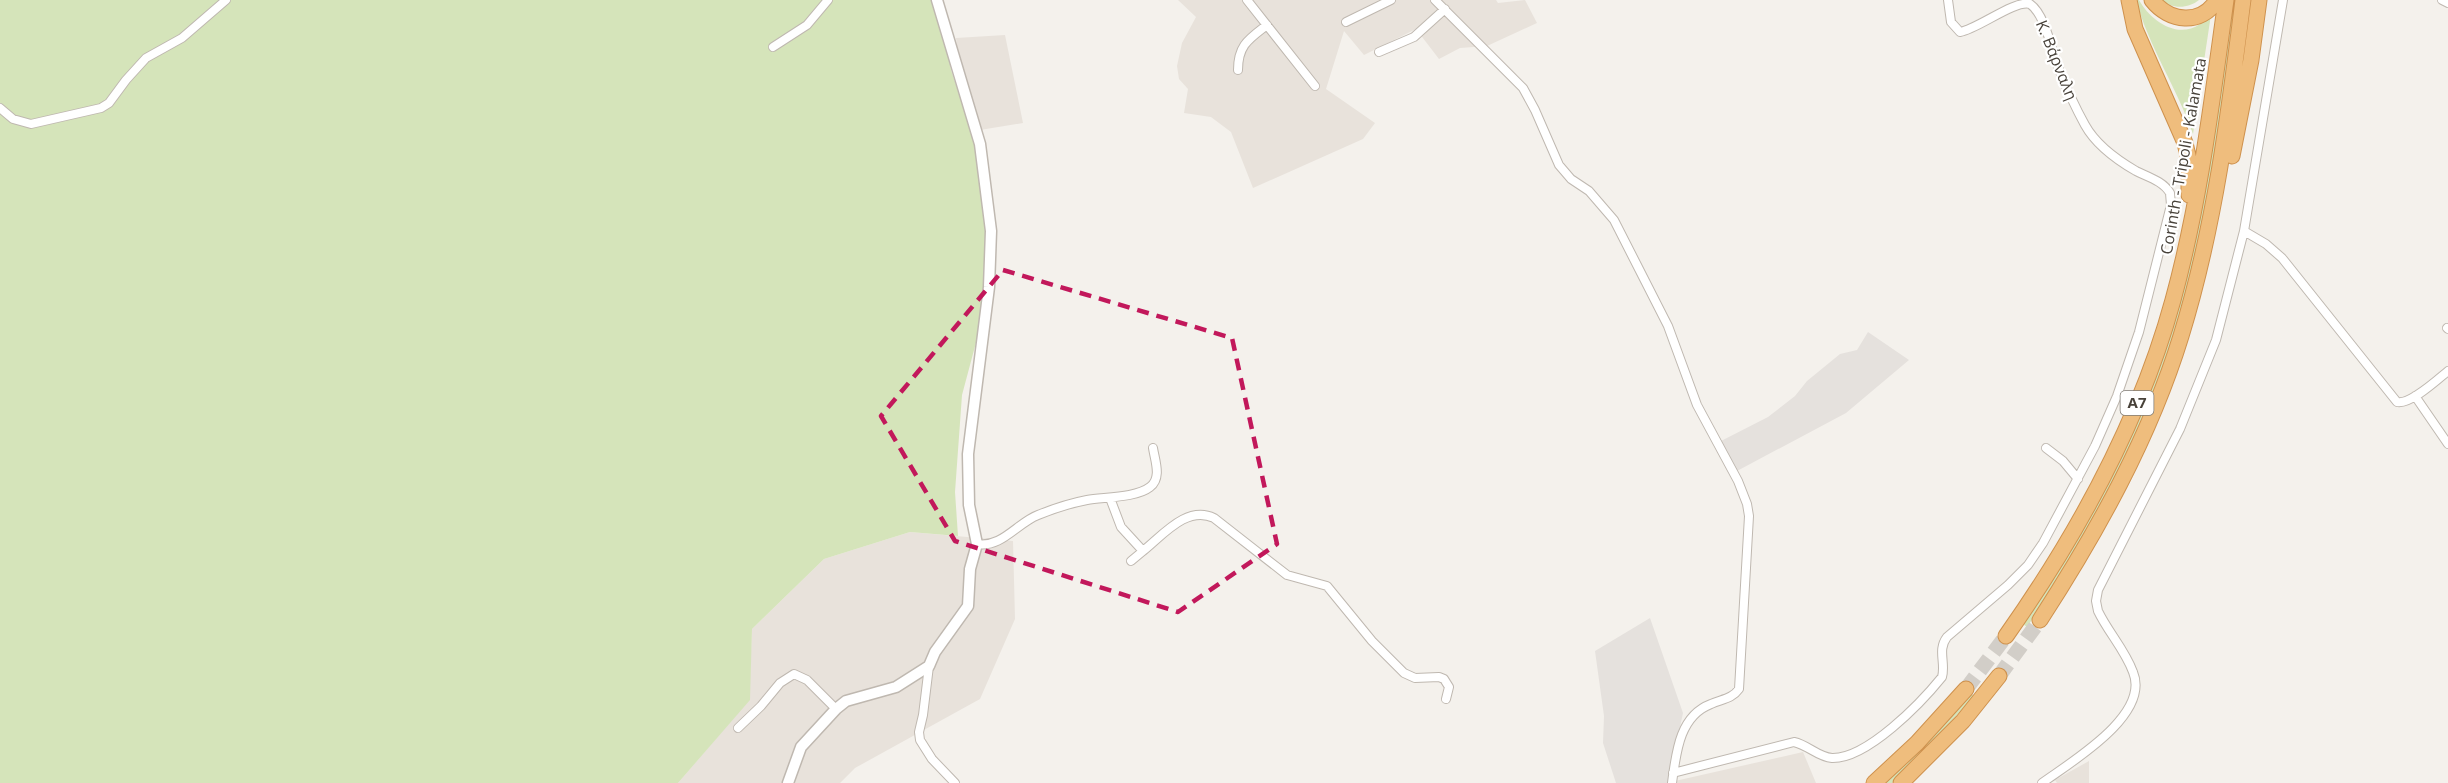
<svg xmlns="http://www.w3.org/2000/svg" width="2448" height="783" viewBox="0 0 2448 783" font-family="'Open Sans',sans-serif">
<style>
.residential{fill:#e8e2db}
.industrial{fill:#e5e1dd}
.green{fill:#d5e4ba}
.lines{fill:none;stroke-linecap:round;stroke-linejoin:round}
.motorway-tunnel{stroke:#d2cec8;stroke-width:15;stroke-dasharray:15 8;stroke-linecap:butt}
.minor-casing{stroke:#bfb8b0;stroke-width:10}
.tertiary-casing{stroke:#bfb8b0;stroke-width:13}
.motorway-casing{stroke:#ce914d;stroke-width:17}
.minor{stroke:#fff;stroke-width:8}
.tertiary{stroke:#fff;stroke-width:10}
.motorway{stroke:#efbd7d;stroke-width:15}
.marked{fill:none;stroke:#c2185b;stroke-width:4.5;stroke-dasharray:12 8;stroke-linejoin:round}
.labels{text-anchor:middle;stroke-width:4.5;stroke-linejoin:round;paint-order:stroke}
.shield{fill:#fff;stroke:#7f7b75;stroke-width:1.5}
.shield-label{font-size:15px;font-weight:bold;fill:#48423a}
.street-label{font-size:16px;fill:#48423a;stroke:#fff}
</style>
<rect width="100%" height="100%" fill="#f4f1ec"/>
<path class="residential" d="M1178,0H1496L1498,3L1525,0L1537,23L1487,46L1460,48L1439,59L1416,29L1364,55L1344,31L1326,89L1375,123L1363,139L1253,188L1231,132L1211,117L1184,113L1188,89L1179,79L1177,66L1182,43L1196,17Z
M1005,35L1023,123L980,130L959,60L956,38Z
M910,532L1013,541L1015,619L980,699L855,768L840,783H678L749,700L752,629L824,559Z
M1803,752L1816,783H1675V781Z
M2089,761V783H2057L2055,780Z"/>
<path class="industrial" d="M1868,332L1909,360L1846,413L1737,471L1721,441L1768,417L1795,396L1807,381L1840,354L1857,350Z
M1650,618L1683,713L1668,783H1616L1603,743L1604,716L1595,651Z"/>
<path class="green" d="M0,0H935L940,9L951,70L975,142L986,228L984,289L978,335L962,395L955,492L958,536L910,532L824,559L752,629L750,700L678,783H0Z
M2136,0H2139C2150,20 2177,40 2200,24C2205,21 2209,13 2212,8L2193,134C2177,88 2149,47 2136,0Z
M2161,0H2199C2188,9 2172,9 2161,0Z
M2232,0H2237C2222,113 2208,226 2175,335C2145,434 2086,542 2027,627L2023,624L2062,565L2096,506L2147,395Z
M1971,694L1975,696L1892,783H1885L1921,749Z"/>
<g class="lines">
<path class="motorway-tunnel" d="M1999,676L2040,620
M1966,689L2006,636"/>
<g class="minor-casing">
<path id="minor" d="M1247,0L1315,86
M1435,0L1523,88L1535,110L1559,165L1571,179L1589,191L1614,220L1668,326L1697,405L1738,481L1747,504L1749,516L1739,689C1732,699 1722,699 1711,704C1679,716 1676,754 1672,783
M2442,0L2448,3
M1346,22L1391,0
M773,47L807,25L828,0
M1379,52L1414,37L1445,9
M1238,70C1238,45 1249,39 1267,25
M0,108L13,119L31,124L101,108L109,103L126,80L146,58L182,38L226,0
M2244,231L2266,244L2282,258L2397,402C2410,405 2437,380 2448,371
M2447,328L2448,329
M2415,396L2448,444
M2046,448L2063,461L2078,479
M1110,498L1121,527L1143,551C1163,535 1187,505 1214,518L1287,575L1327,586L1372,641L1404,673L1415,678L1439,677L1444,679L1449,687L1446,699
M977,544C1002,548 1017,523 1038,515C1053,509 1071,503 1087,500C1104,497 1136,498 1150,487C1162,478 1155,461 1153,448
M1131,561L1143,551
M929,666L923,715L919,732L920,740L932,759L955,783
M738,728L761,706L780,683L794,674L807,680L836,709
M1673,773L1794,742C1808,745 1818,757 1832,758C1867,759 1921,703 1942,677C1946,663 1937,650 1947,637L2008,585L2028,565L2043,543L2095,446L2117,396L2139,332L2171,205L2170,193C2163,181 2148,177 2136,171C2117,160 2096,145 2085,125C2075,107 2066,87 2058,67C2052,51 2045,14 2030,4C2014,0 1978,29 1960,32L1951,22L1948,0
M2042,783C2071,762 2151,715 2133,672C2125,650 2108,632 2098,611L2096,601L2098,590L2180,429L2216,340L2244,231L2283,0"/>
</g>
<g class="tertiary-casing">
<path id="tertiary" d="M788,783L801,747L836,709L846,701L896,687L929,666L935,652L968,606L970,569L977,544L969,505L968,454L989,287L991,231L980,144L937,0"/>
</g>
<g class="motorway-casing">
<path id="motorway" d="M2129,0L2135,29L2185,143L2189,160V195
M2152,0C2169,22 2201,26 2217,0
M2232,156L2251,60L2259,0
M2040,620C2097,532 2150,437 2181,336C2215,226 2229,113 2243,0
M2006,636C2078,534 2140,421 2173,300C2200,202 2212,100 2226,0
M1874,783L1917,743L1966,689
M1901,783L1963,721L1999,676"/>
</g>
<use href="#minor" class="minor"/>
<use href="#tertiary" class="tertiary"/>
<use href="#motorway" class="motorway"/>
</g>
<path class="marked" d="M1003,270L1232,338L1277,544L1178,612L955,541L881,416Z"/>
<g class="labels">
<rect class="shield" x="2120.5" y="391" width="33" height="24" rx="4.5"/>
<g class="shield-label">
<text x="2137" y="408">Α7</text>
</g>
<g class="street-label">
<text transform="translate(2057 60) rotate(68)" y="6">Κ. Βάρναλη</text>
<text transform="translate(2183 156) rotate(-80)" y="6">Corinth - Tripoli - Kalamata</text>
</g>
</g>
</svg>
